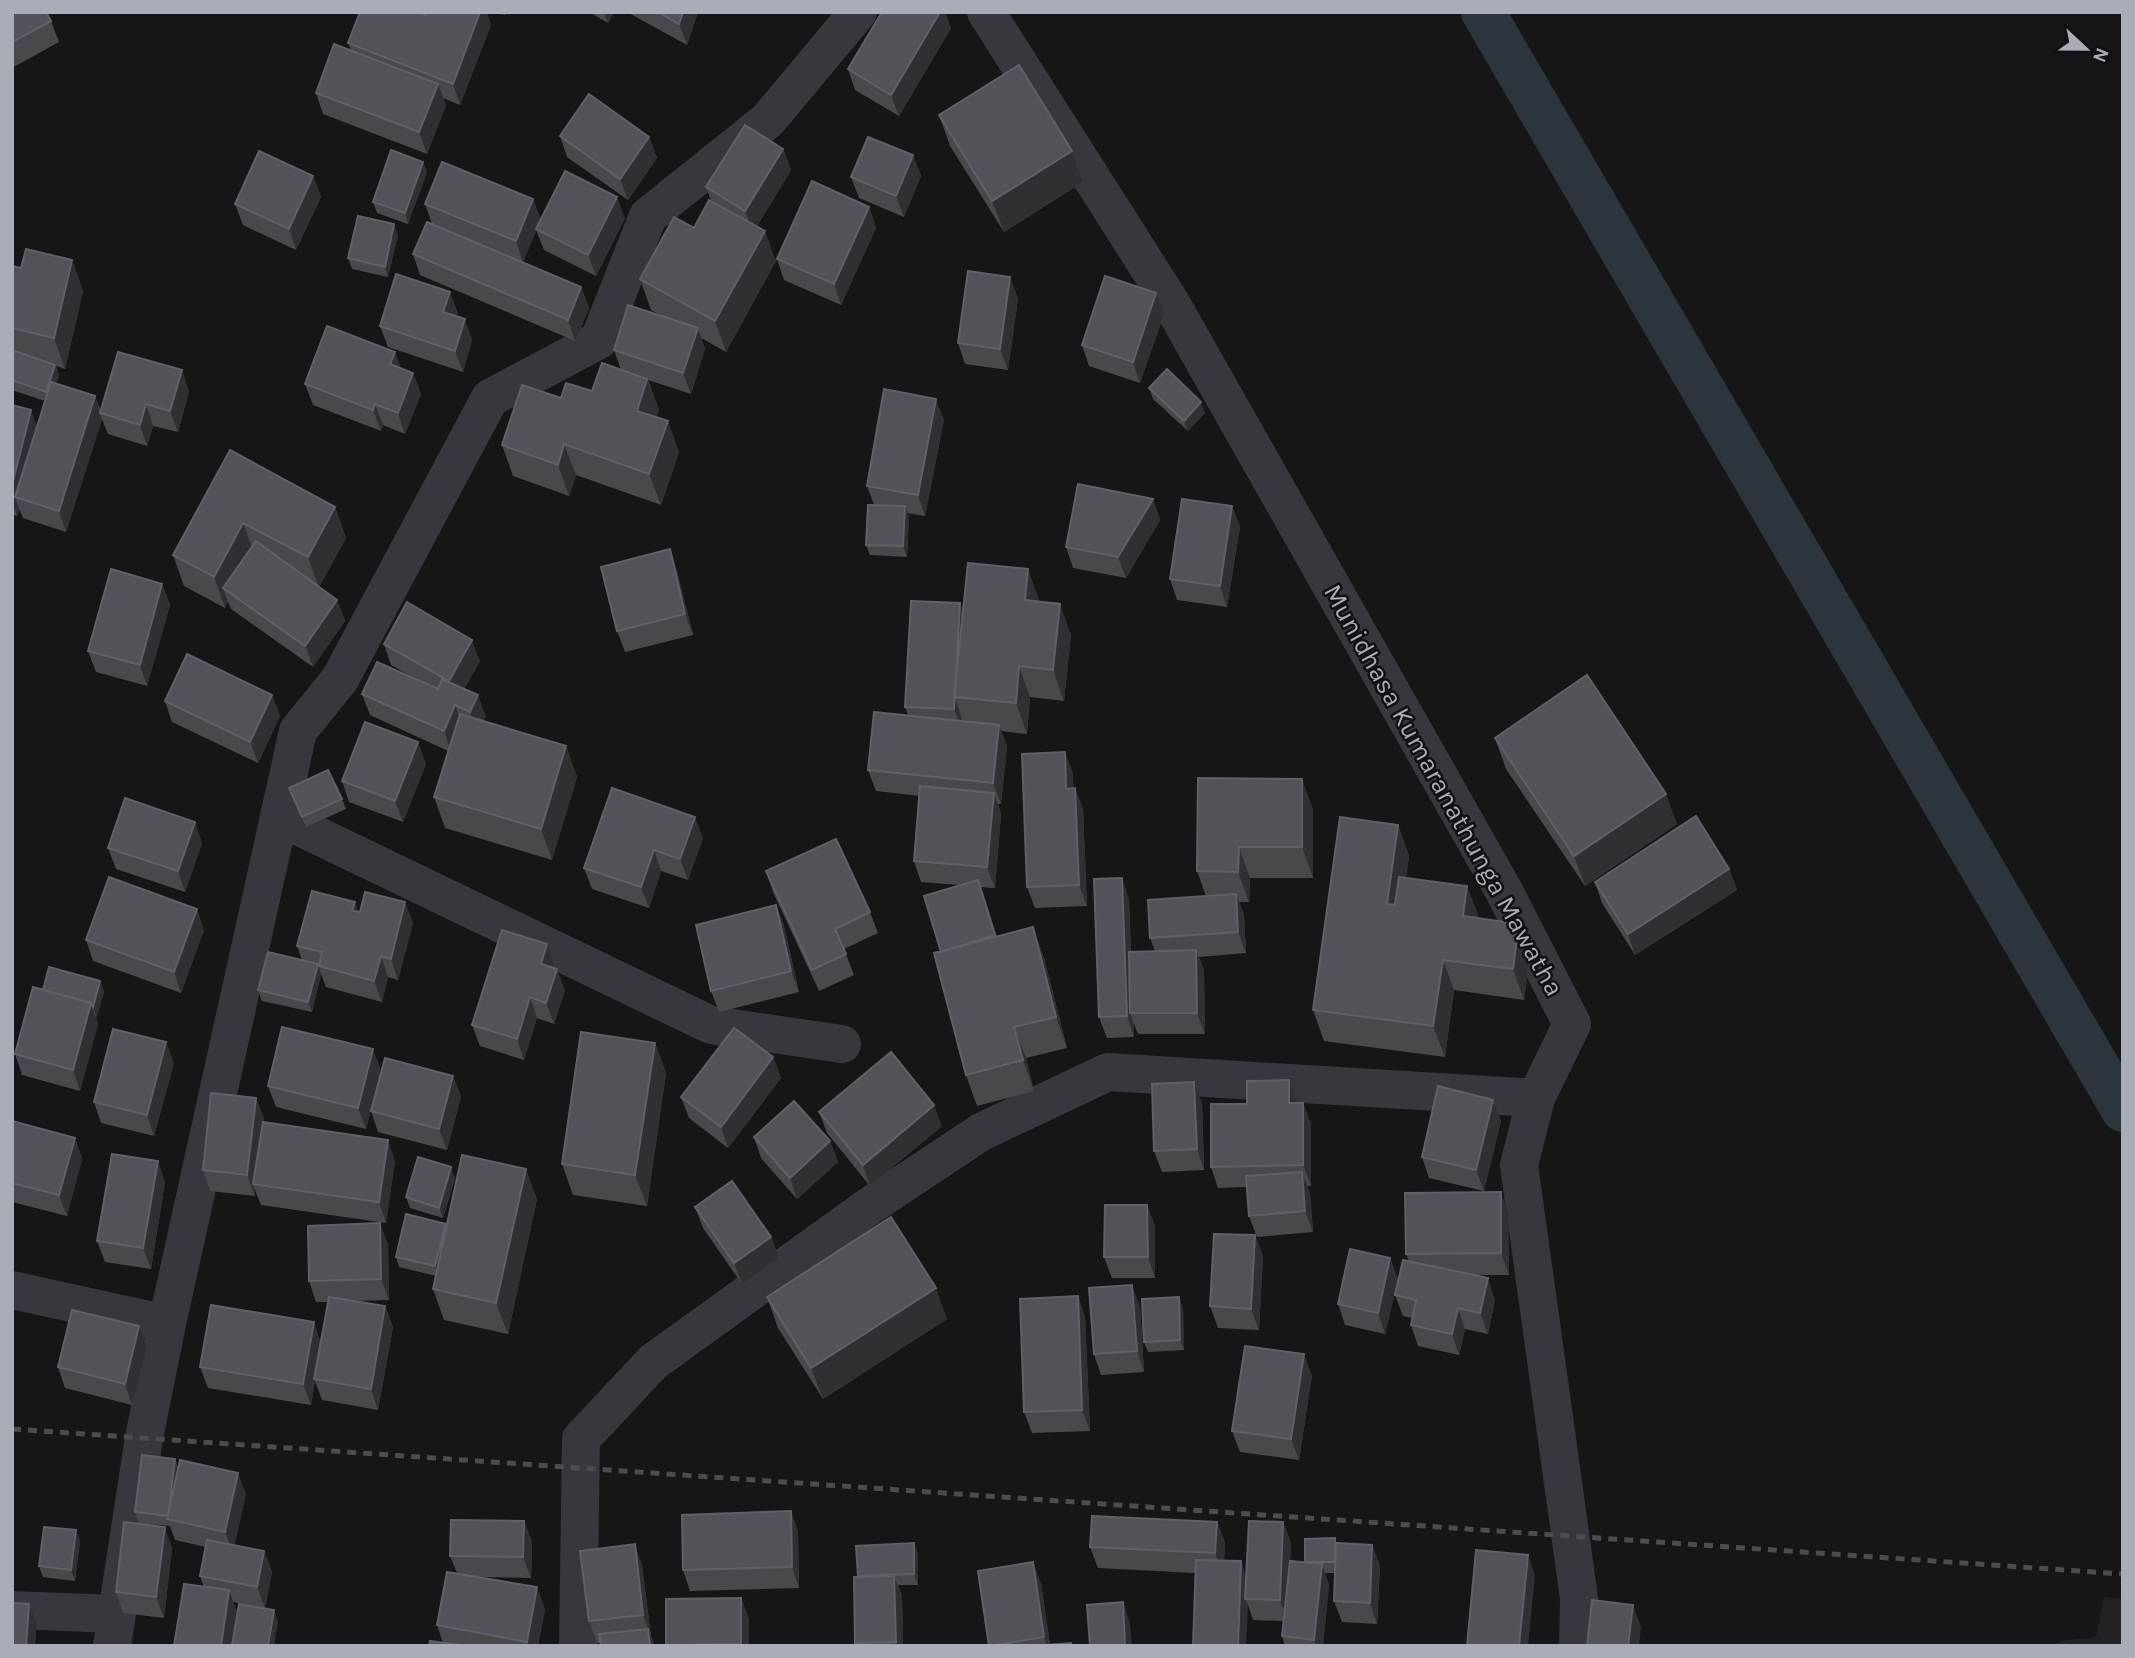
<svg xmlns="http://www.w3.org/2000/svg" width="2135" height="1658" viewBox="0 0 2135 1658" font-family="Karla,sans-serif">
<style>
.built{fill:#222225}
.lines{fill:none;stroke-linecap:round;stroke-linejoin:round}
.canal{stroke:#2c353c;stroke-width:44}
.minor{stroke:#37383d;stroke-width:38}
.rail{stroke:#4a4c52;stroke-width:5;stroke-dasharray:9 7;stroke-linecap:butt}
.wall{fill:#47494d}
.shaded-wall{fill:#2f3033}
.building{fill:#525359;stroke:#5f6168;stroke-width:2}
.labels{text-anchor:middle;stroke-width:5;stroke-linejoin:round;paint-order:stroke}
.street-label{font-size:26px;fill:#a8adb8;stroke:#111113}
</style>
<rect width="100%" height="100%" fill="#161618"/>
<path class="built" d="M2104,1597L2123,1599V1646H2052L2061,1641L2096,1637Z"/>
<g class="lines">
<path class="canal" d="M1483,12L2123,1110"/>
<path class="minor" d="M986,12L1171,303L1504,891L1572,1024L1536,1098L1519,1165L1579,1598L1578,1646
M279,817L711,1025L842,1044
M12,1290L167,1324
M12,1610L116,1614
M112,1646L144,1438L167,1324L298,731L340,679L490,398L599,340L648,216L768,120L858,12
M578,1646L581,1439L653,1362L868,1207L981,1132L1108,1072L1536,1098"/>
<path class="rail" d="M12,1429L2123,1574"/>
</g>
<path class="wall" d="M12,12L51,21L59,42L12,68Z
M493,12H506L505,15Z
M589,12H614L608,23Z
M627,12H698L687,45Z
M882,12H945L951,28L899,116L855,90L848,69Z
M426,15L491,25L460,105L443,98L446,105L427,154L323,114L316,93L351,51L348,43Z
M939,115L1072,151L1083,182L1004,232L950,146Z
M560,136L649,137L657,158L628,200L567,157Z
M783,149L791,170L757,226L776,261L726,352L701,338L705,349L691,394L648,380L659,410L656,417L679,452L661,505L576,475L569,496L513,476L502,445L561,398L592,391L621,370L614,350L664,317L651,310L640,279L694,228L711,201L706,187Z
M913,155L921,176L904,217L859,198L851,177Z
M423,162L427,172L408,224L377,213L373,202Z
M313,176L321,197L296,250L243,225L235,204Z
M533,199L541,220L625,218L596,276L544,250L536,230L523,262L492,250L581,287L589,308L575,341L420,275L413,254L432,224L425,204Z
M869,207L876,228L841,305L784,280L777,259Z
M398,235L388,277L352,269L348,258Z
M72,260L83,291L65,369L56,366L59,375L56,384L95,396L101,412L189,391L178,432L153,426L147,446L108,434L102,419L66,532L23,518L19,509L17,516L12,515V405L37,426L45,401L12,390V266L21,268Z
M1018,298L1008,370L965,364L958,343Z
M458,313L456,316L472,340L463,372L388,347L380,326Z
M1164,314L1140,383L1089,366L1082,345Z
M401,368L413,373L421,394L405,434L383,425L381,431L313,405L305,384Z
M1149,388L1205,413L1188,431L1153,399Z
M944,420L925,516L907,513L909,517L907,557L870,555L866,545L874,505L867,486Z
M230,450L335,507L346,538L319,587L337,600L345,621L313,667L231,609L228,602L225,608L184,586L173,555Z
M1153,499L1160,520L1126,578L1073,568L1066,547Z
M1232,506L1240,527L1227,607L1177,600L1170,579Z
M670,549L677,571L693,635L625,652L617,631Z
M162,584L170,605L147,686L96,672L88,651Z
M1039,600V602L1071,635L1064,701L1030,697L1027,734L1001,731L1007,746L1001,804H998L1001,814L995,888L981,887L997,937L1033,927L1044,958L1067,1048L1026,1058L1034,1091L977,1106L966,1075L941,952L960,885L921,882L914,861L920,796L876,791L868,770L908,715L905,707L960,603L963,613Z
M384,644L480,661L464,689L486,717L483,721L566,746L577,777L552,860L445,828L434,797L448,751L370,715L362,694L420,681L391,665Z
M272,695L280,716L258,763L172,722L165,701Z
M1495,738L1677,824L1585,886L1506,769Z
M426,764L403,822L349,802L342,781Z
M1073,773V789L1075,788L1083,809L1087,906L1035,908L1027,887Z
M1198,778L1313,809V878H1250L1249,902H1239L1244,915L1246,953L1199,957L1204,971L1205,1034H1138L1134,1024V1037L1107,1038L1099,1017L1129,899L1131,952L1155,951L1150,938L1206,896L1197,871Z
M289,788L342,799L346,809L306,827Z
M1398,825L1409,856L1406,878L1467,886L1478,918L1519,924L1530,954L1524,1000L1454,990L1445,1057L1324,1041L1313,1010Z
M703,838L688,880L661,871L649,908L592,889L584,868Z
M202,843L185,892L116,869L108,848Z
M1729,869L1737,890L1635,955L1602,903L1595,882Z
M766,871L870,912L878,933L844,949L854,975L819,991L773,892Z
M405,902L413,923L398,980L388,977L382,1002L326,987L320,971L321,974L312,1012L262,1001L258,990L302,960L297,946L359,912Z
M776,905L784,926L799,992L719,1012L711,991Z
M204,930L181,993L93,961L86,940Z
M554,965L553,968L565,990L554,1024L537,1018L524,1060L480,1046L472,1025Z
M100,981L104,992L96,1018L98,1024L80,1091L22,1075L15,1054L43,990Z
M655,1043L666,1073L647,1206L573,1195L562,1164Z
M773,1057L781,1078L728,1148L689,1118L681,1097Z
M174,1063L154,1136L101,1123L94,1102Z
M381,1070L366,1129L276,1107L268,1086Z
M453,1076L461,1097L447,1150L378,1132L371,1111Z
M1289,1080L1297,1103H1303L1311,1124V1186H1307L1310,1193L1313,1232L1257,1237L1249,1216L1247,1187L1218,1188L1211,1167L1247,1104Z
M256,1098L264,1119L263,1122L395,1161L386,1223L261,1205L255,1190V1196L210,1191L203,1170Z
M1493,1100L1501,1121L1484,1191L1429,1178L1422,1157Z
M1202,1103L1204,1170L1162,1172L1154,1151Z
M819,1112L942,1126L870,1186L827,1133Z
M12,1121L75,1138L82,1159L67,1216L12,1202Z
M754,1137L830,1141L838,1162L797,1199L761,1158Z
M455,1178L443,1218L410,1208L406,1197Z
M165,1182L151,1269L105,1262L97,1241Z
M537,1199L508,1334L444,1320L433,1289L436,1276L399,1267L396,1257L447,1226Z
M1147,1205L1155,1226V1278H1112L1104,1257Z
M695,1207L771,1237L779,1258L742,1284L703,1228Z
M1508,1213L1509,1275H1470L1495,1300L1488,1334L1465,1329L1459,1355L1418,1346L1411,1325L1412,1318L1403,1316L1395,1295L1409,1261L1406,1254Z
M1255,1235L1263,1256L1259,1330L1218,1328L1210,1306Z
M388,1244L389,1300L354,1301L385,1306L393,1327L378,1410L322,1400L315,1381L311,1405L208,1388L200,1367L321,1341L328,1302H316L309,1281Z
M1390,1258L1398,1279L1385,1334L1345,1325L1338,1304Z
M1078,1296L1085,1317L1090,1431L1032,1433L1024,1412Z
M767,1297L947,1319L823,1399L778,1328Z
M1140,1306L1144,1372L1101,1375L1094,1354Z
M1183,1308L1184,1350L1148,1352L1144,1342Z
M139,1326L147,1347L132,1405L65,1388L58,1367Z
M1312,1375L1299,1460L1240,1452L1232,1431Z
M179,1468L246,1494L234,1545L264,1551L272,1572L265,1608L233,1602L237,1612L204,1587L200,1576L206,1547L175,1540L170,1526L139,1523L135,1512Z
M791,1511L798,1532L799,1588L690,1591L683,1570Z
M524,1521L532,1542L531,1578L478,1577L545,1609L538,1646H429L443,1643L437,1625L457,1573L450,1556Z
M1217,1522L1225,1543L1224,1561H1241L1246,1577L1283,1522L1291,1543L1290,1561L1305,1562L1336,1543L1372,1545L1380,1566L1377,1624L1342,1622L1334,1601L1335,1573H1325L1329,1585L1323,1646H1285L1282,1636L1283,1621L1253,1620L1248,1605L1195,1573L1098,1568L1090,1547Z
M80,1541L75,1581L43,1577L39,1566Z
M172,1548L164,1618L123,1613L116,1592Z
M918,1554V1585H898L902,1597L903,1646H856L855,1643L858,1577Z
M642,1565L651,1636L655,1646L597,1643L589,1621Z
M1041,1583L1050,1644L1071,1643L1072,1646H989Z
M741,1598L749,1619V1646H666V1599Z"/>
<path class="shaded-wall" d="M480,12H487L491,25L460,105L453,84Z
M604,12H614L608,23Z
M683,12H698L687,45L679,24Z
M940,12H945L951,28L899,116L891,95Z
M438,84L446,105L427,154L419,132Z
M649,137L657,158L628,200L620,179Z
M783,149L791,170L753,232L745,211Z
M1072,151L1083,182L1004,232L992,201Z
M913,155L921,176L904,217L896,196Z
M423,162L427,172L408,224L405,213Z
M313,176L321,197L296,250L289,229Z
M617,197L625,218L596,276L588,255Z
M533,199L541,220L523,262L516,241Z
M869,207L876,228L841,305L834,284Z
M394,224L398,235L388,277L385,267Z
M765,231L776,261L726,352L715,321Z
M72,260L83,291L65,369L54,338Z
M1010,277L1018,298L1008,370L1000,349Z
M581,287L589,308L575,341L568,320Z
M450,292L458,313L451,334L443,312Z
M1156,293L1164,314L1140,383L1133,362Z
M465,319L472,340L463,372L455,351Z
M698,328L705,349L691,394L683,373Z
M395,352L403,373L390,364Z
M55,365L59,375L50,403L46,392Z
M182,370L189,391L178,432L170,411Z
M413,373L421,394L405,434L398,413Z
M647,379L659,410L648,441L637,411Z
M95,396L102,419L66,532L59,511Z
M936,399L944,420L925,516L918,495Z
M1201,402L1205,413L1188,431L1184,421Z
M146,404L153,426L147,446L140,425Z
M375,404L383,425L381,431L373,410Z
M31,410L39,431L15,497L19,509L17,516L12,502V485Z
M668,421L679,452L661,505L649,474Z
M564,444L576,475L569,496L558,465Z
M1153,499L1160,520L1126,578L1118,557Z
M905,506L909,517L907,557L903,546Z
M1232,506L1240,527L1227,607L1220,586Z
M335,507L346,538L319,588L308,557Z
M243,523L254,553L223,588L228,602L225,608L214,577Z
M670,549L677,571L693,635L685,614Z
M1028,569L1039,600L1036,631L1025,600Z
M162,584L170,605L147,686L140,665Z
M337,600L345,621L313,667L305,646Z
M960,603L967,624L955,697Z
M1060,604L1071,635L1064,701L1053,670Z
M472,640L480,661L457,702L449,681Z
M1019,666L1030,697L1027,734L1016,703Z
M272,695L280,716L258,763L250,742Z
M478,695L486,717L478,733L470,712Z
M955,698L962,719V730L954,709Z
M455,705L463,726L451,752L444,731Z
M999,725L1007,746L1001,804L993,783Z
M418,742L426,764L403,822L395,801Z
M566,746L577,777L552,860L541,829Z
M1065,752L1073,773L1074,810L1066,789Z
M1302,779L1313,809V878L1302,847Z
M1075,788L1083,809L1087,906L1079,885Z
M994,793L1001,814L995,888L987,867Z
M1666,794L1677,824L1585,886L1574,856Z
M695,817L703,838L688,880L680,859Z
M195,822L202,843L185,892L178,871Z
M1398,825L1409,856L1399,935L1387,904Z
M1239,847L1250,878L1249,902L1238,872Z
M654,850L661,871L649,908L641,887Z
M1729,869L1737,890L1635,955L1628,934Z
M1122,878L1129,899L1133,1013H1130L1134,1024V1037L1127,1016Z
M978,880L986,901L1002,956L995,935Z
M1467,886L1479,917L1475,947L1463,916Z
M1236,894L1244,915L1246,953L1238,932Z
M355,902L363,923L352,911Z
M405,902L413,923L398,980L391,959Z
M776,905L784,926L799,992L791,971Z
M197,909L204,930L181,993L174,972Z
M1519,924L1530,954L1524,1000L1513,969Z
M1033,927L1044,958L1067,1048L1056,1017Z
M547,944L554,965L548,985L541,964Z
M1196,950L1204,971L1205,1034L1197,1013Z
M381,956L388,977L382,1002L374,981Z
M1443,960L1454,990L1445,1057L1433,1026Z
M318,964L321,974L312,1012L308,1002Z
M557,969L565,990L554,1024L546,1003Z
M100,981L104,992L97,1018L93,1007Z
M530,997L537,1018L524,1060L517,1039Z
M91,1003L98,1024L80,1091L73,1070Z
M1014,1027L1026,1058L1034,1091L1023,1060Z
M166,1042L174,1063L154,1136L147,1115Z
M655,1043L666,1073L647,1206L635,1175Z
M373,1049L381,1070L366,1129L358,1108Z
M773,1057L781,1078L728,1148L721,1127Z
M453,1076L461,1097L447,1150L439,1129Z
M1289,1080L1297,1101V1124L1289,1103Z
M1194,1082L1202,1103L1204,1170L1197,1149Z
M256,1098L264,1119L256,1185L253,1184L255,1190V1196L247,1175Z
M1493,1100L1501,1121L1484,1191L1476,1170Z
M1303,1103L1311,1124V1186L1303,1165Z
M934,1105L942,1126L870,1186L863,1165Z
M75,1138L82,1159L67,1216L59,1195Z
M388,1140L395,1161L386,1223L379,1202Z
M830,1141L838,1162L797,1199L790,1178Z
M158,1161L165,1182L151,1269L143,1248Z
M451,1167L455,1178L443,1218L439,1208Z
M526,1169L537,1199L508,1334L496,1303Z
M1302,1172L1310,1193L1313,1232L1305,1211Z
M1501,1192L1508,1213L1509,1275L1501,1253Z
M1147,1205L1155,1226V1278L1148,1257Z
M380,1223L388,1244L389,1300L381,1279Z
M446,1224L450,1235L439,1277L435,1266Z
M1255,1235L1263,1256L1259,1330L1251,1309Z
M771,1237L779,1258L742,1284L734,1263Z
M1390,1258L1398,1279L1385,1334L1378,1313Z
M1488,1278L1495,1300L1488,1334L1480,1313Z
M1132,1285L1140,1306L1144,1372L1137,1351Z
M936,1288L947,1319L823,1399L811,1368Z
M1078,1296L1085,1317L1090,1431L1082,1410Z
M1179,1297L1183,1308L1184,1350L1180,1340Z
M385,1306L393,1327L378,1410L371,1389Z
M1458,1308L1465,1329L1459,1355L1452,1334Z
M314,1322L321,1343L314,1379L315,1381L311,1405L303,1384Z
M139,1326L147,1347L132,1405L125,1384Z
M1304,1354L1312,1375L1299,1460L1291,1439Z
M175,1459L179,1469L169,1516Z
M238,1473L246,1494L233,1553L225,1532Z
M791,1511L798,1532L799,1588L792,1567Z
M524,1521L532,1542L531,1578L523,1557Z
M1217,1522L1225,1543L1223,1574L1215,1553Z
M1283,1522L1291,1543L1288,1621L1280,1600Z
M165,1527L172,1548L164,1618L156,1597Z
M76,1530L80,1541L75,1581L71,1570Z
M914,1543L918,1554V1585L914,1574Z
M635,1544L642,1565L651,1636L643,1615Z
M1372,1545L1380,1566L1377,1624L1370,1603Z
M264,1551L272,1572L265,1608L257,1587Z
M1528,1555L1535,1576L1528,1646H1519Z
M1241,1561L1248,1582L1245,1599L1248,1605L1246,1646H1238Z
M1033,1562L1041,1583L1050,1646H1047L1044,1637Z
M1322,1564L1329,1585L1323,1646H1316L1314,1640Z
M894,1576L902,1597L903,1646H897L896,1642Z
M537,1587L545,1609L538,1646H529L527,1642Z
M229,1590L237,1612L232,1646H221Z
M741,1598L749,1619V1646H742L741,1644Z
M1123,1602L1130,1623L1132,1646H1125Z
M29,1604L37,1625L35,1646H26Z
M1633,1605L1641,1627L1639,1646H1628Z
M274,1610L278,1621L274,1646H268Z
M648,1629L655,1646H650Z"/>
<path class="building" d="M12,12H46L51,21L12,42Z
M360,12H420L426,15L427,12H480L453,84L348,43Z
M658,12H683L679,24Z
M882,12H940L891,95L848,69Z
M334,44L438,84L419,132L316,93Z
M1019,65L1072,151L992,201L939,115Z
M589,94L649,137L620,179L560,136Z
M745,125L783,149L745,211L706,187Z
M868,137L913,155L896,196L851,177Z
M391,150L423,162L405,213L373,202Z
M259,151L313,176L289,229L235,204Z
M442,162L533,199L516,241L425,204Z
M565,171L617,197L588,255L536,229Z
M812,181L869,207L834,284L777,259Z
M709,200L765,231L715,321L640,279L674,217L694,228Z
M358,216L394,224L385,267L348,258Z
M427,222L581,287L568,320L413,254Z
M26,249L72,260L54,338L12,328V266L21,268Z
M968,271L1010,277L1000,349L958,343Z
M396,274L450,292L443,312L465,319L455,351L380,326Z
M1105,276L1156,293L1133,362L1082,345Z
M628,305L698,328L683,373L614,350Z
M327,326L395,352L390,364L413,373L398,413L375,404L373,410L305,384Z
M15,351L55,365L46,392L12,380V357Z
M118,352L182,370L170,411L146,404L140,425L100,413Z
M602,363L647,379L637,411L668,421L649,474L564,444L558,465L502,445L522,385L561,398L566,383L592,391Z
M1167,369L1201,402L1184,421L1149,388Z
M51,382L95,396L59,511L15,497Z
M884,389L936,399L918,495L867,486Z
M12,405L31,410L12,485Z
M230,450L335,507L308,557L243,523L214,577L173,555Z
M1078,484L1153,499L1118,557L1066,547Z
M1182,499L1232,506L1220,586L1170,579Z
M868,505L905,506L903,546L866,545Z
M256,541L337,600L305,646L223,588Z
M670,549L685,614L617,631L601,567Z
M968,563L1028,569L1025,600L1060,604L1053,670L1019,666L1016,703L954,697Z
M111,569L162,584L140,665L88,651Z
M911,601L960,603L954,709L905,707Z
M407,602L472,640L449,681L384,644Z
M187,654L272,695L250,742L165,701Z
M377,662L438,689L442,679L478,695L470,712L455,705L444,731L362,694Z
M1587,675L1666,794L1574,856L1495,738Z
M874,712L999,725L993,783L868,770Z
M460,714L566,746L541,829L434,797Z
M365,722L418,742L395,801L342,781Z
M1065,752L1066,789L1075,788L1079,885L1027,887L1022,754Z
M328,770L342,799L302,817L289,788Z
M1198,778L1302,779V847H1239L1238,872L1197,871Z
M920,786L994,793L987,867L914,861Z
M612,788L695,817L680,859L654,850L641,887L584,868Z
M125,798L195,822L178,871L108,848Z
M1696,816L1729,869L1628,934L1595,882Z
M1340,817L1398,825L1387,904L1395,905L1399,877L1467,886L1463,916L1519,924L1513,969L1443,960L1433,1026L1313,1010Z
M836,839L870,912L835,929L846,954L812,970L766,871Z
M109,877L197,909L174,972L86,940Z
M1122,878L1127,1016L1099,1017L1094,879Z
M978,880L995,935L941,952L924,896Z
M312,891L355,902L352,911L360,912L365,892L405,902L391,959L381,956L374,981L319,966L322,952L297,946Z
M1236,894L1238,932L1150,938L1148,900Z
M776,905L791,971L711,991L696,925Z
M1033,927L1056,1017L1014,1027L1023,1060L966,1075L934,953Z
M502,930L547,944L541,964L557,969L546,1003L530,997L517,1039L472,1025Z
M1196,950L1197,1013H1130L1129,952Z
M268,952L318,964L308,1002L258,990Z
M49,967L100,981L93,1007L91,1003L43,990Z
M33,987L91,1003L73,1070L15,1054Z
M282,1027L373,1049L358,1108L268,1086Z
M734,1028L773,1057L721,1127L681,1097Z
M113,1029L166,1042L147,1115L94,1102Z
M581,1032L655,1043L635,1175L562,1164Z
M891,1052L934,1105L863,1165L819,1112Z
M385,1058L453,1076L439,1129L371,1111Z
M1289,1080V1103H1303V1165L1211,1167V1104H1247V1081Z
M1194,1082L1197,1149L1154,1151L1152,1084Z
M1438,1086L1493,1100L1476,1170L1422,1157Z
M211,1093L256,1098L247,1175L203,1170Z
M794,1101L830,1141L790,1178L754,1137Z
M12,1121L75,1138L59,1195L12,1183Z
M263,1122L388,1140L379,1202L253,1184Z
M112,1154L158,1161L143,1248L97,1241Z
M462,1155L526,1169L496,1303L433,1289Z
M418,1157L451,1167L439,1208L406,1197Z
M1302,1172L1305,1211L1249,1216L1246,1176Z
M732,1181L771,1237L734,1263L695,1207Z
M1501,1192V1253L1406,1254L1405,1193Z
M1105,1205H1147L1148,1257H1104Z
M406,1214L446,1224L435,1266L396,1257Z
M891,1217L936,1288L811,1368L767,1297Z
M380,1223L381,1279L309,1281L308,1226Z
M1214,1234L1255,1235L1251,1309L1210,1306Z
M1350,1249L1390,1258L1378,1313L1338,1304Z
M1403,1260L1488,1278L1480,1313L1458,1308L1452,1334L1411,1325L1416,1300L1395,1295Z
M1132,1285L1137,1351L1094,1354L1089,1288Z
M1078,1296L1082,1410L1024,1412L1020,1299Z
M329,1297L385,1306L371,1389L314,1379Z
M1179,1297L1180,1340L1144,1342L1142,1299Z
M211,1305L314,1322L303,1384L200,1367Z
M72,1310L139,1326L125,1384L58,1367Z
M1245,1346L1304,1354L1291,1439L1232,1431Z
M142,1455L175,1459L168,1516L135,1512Z
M180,1460L238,1473L225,1532L167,1519Z
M791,1511L792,1567L683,1570L682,1515Z
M1092,1516L1217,1522L1215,1553L1090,1547Z
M451,1520L524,1521L523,1557L450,1556Z
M1249,1521L1283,1522L1280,1600L1245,1599Z
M124,1522L165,1527L156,1597L116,1592Z
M44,1527L76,1530L71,1570L39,1566Z
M1335,1538V1562H1305V1539Z
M207,1540L264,1551L257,1587L200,1576Z
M914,1543V1574L858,1576L856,1546Z
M1336,1543L1372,1545L1370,1603L1334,1601Z
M635,1544L643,1615L589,1621L580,1551Z
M1476,1550L1528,1555L1519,1646H1467Z
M1196,1560L1241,1561L1238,1646H1193Z
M1290,1561L1322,1564L1314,1640L1282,1636Z
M1033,1562L1044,1637L989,1646L978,1571Z
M447,1572L537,1587L527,1642L437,1625Z
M894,1576L896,1642L855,1643L854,1577Z
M184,1584L229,1590L221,1646H174Z
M741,1598V1644L666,1645V1599Z
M1592,1600L1633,1605L1628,1646H1587Z
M1123,1602L1125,1646H1090L1087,1605Z
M12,1603L29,1604L26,1646H12Z
M239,1604L274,1610L268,1646H232Z
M648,1629L650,1646H601L599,1634Z
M430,1641L468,1646H429Z
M1071,1643V1646H1033Z"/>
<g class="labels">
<g class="street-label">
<text transform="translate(1444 790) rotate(61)" y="9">Munidhasa Kumaranathunga Mawatha</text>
</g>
</g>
<rect width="2135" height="1658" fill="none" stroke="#a8adb8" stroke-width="28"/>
<g transform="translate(2086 49) rotate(112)" stroke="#111113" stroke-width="5" paint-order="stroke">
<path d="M0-5L12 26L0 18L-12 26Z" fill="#a8adb8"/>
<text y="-10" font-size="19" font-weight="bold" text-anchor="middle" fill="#a8adb8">N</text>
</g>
</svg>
